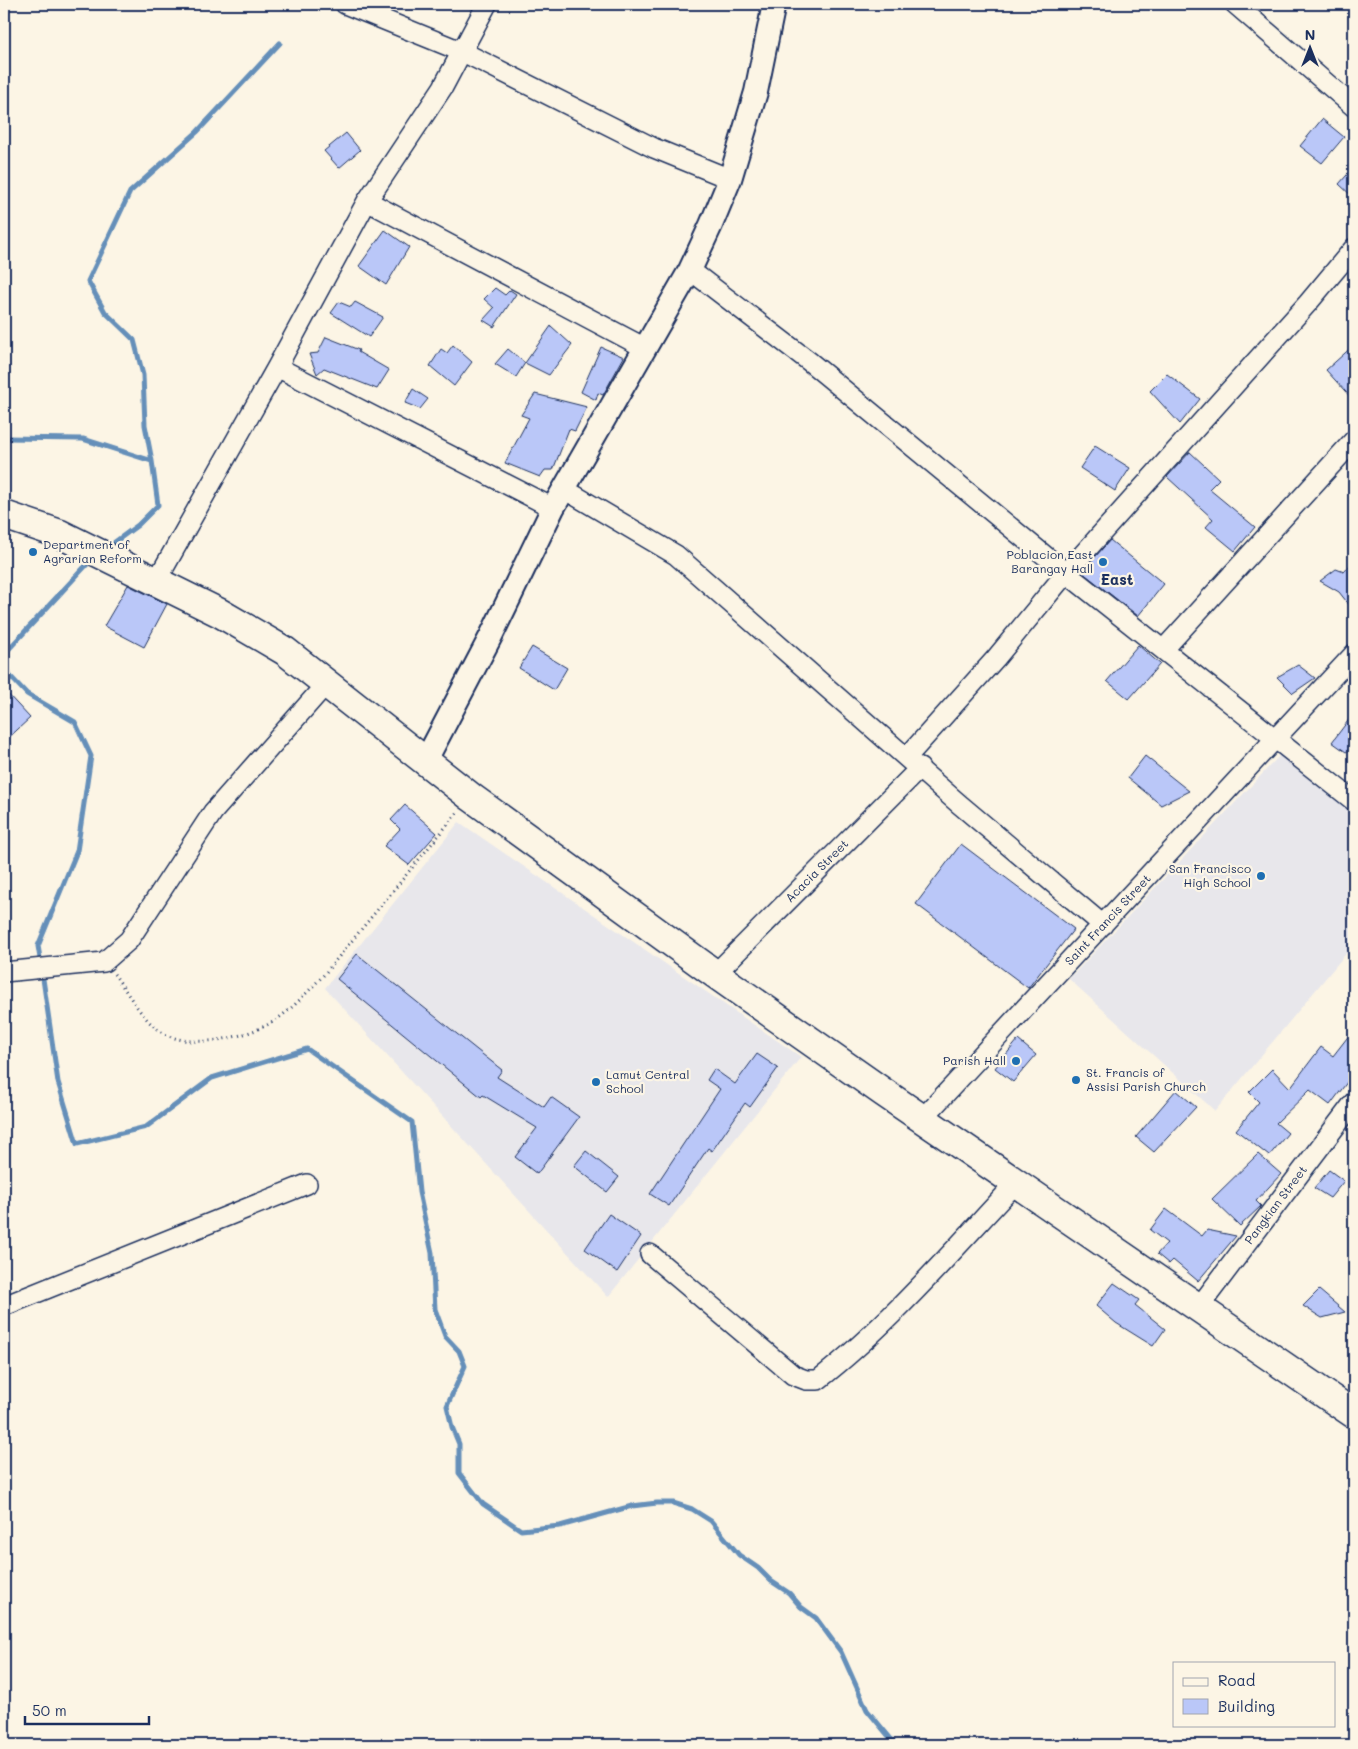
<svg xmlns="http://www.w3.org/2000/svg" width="1358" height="1749" viewBox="0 0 1358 1749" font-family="Mali,sans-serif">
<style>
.built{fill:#e8e7eb}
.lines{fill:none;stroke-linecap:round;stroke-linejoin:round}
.stream{stroke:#658fb9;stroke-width:5}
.building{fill:#bac7f8;stroke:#1b2f5e}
.minor-casing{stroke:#1b2f5e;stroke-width:22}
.tertiary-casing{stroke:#1b2f5e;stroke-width:26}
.primary-casing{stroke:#1b2f5e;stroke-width:31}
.path{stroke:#1b2f5e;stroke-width:3;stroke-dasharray:1 4;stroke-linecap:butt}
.minor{stroke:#fcf5e5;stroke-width:19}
.tertiary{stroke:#fcf5e5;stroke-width:22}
.primary{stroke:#fcf5e5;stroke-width:28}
.poi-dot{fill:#1f6fb2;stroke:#fcf5e5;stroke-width:2}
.labels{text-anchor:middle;stroke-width:4.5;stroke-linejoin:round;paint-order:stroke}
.poi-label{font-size:12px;fill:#1b2f5e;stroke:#fcf5e5;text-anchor:start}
.street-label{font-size:12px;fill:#1b2f5e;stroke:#fcf5e5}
.quarter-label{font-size:15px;font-weight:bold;fill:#1b2f5e;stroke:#fcf5e5}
</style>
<rect width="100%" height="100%" fill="#fcf5e5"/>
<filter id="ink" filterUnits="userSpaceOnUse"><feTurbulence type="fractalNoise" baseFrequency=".02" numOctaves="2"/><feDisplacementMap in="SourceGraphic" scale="10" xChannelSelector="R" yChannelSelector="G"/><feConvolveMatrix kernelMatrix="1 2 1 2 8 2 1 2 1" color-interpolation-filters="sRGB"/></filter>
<g filter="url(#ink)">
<path class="built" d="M1282,753L1354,808V944L1215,1111L1069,979Z
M459,822L801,1057L608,1297L325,988Z"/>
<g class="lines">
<path class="stream" d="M4,438L83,439L152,461L158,505L138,525L108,547
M152,461L145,425L143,375L134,340L105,312L88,281L130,192L197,132L280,43
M41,964L38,946L77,851L91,756L75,722L27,694L9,675L7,651L91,560
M42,972L58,1082L77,1144L146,1127L212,1078L307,1049L412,1122L419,1192L432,1253L435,1309L445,1336L459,1351L465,1366L447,1406L452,1427L459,1444V1473L483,1504L521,1530L560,1526L632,1506L657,1503H673L692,1509L711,1521L739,1555L758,1568L771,1581L789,1593L801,1607L816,1618L841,1652L867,1710L896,1745"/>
</g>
<path class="building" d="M1322,119L1344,137L1322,163L1300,146Z
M346,133L360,150L339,168L324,151Z
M1354,167V198L1339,184Z
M385,230L409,247L386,285L359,266Z
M495,288L505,295L510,290L516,294L494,327L483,320L494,308L484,299Z
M339,302L351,307L355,302L383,317L369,337L331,313Z
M551,326L572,345L549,375L525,363Z
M326,337L359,350L358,352L389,370L377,389L324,368L317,374L309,354L318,353Z
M453,345L472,362L454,386L430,366L441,349L447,353Z
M1354,345V401L1326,370Z
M601,347L624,357L603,395L598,393L596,400L581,392Z
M508,349L525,363L516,377L495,364Z
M1167,374L1200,399L1180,424L1150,391Z
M413,389L428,399L420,409L405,403Z
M535,394L587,407L575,431L569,429L553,470H545L540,477L505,463L529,418L521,415Z
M1095,446L1130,468L1115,491L1080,468Z
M1190,452L1219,479L1209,489L1255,527L1235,551L1206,527L1213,519L1167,477Z
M1110,540L1164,584L1138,616L1082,572Z
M1354,561V611L1339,592L1320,581L1336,569L1344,572Z
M128,585L167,604L144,647L104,626Z
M1138,645L1160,664L1129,699L1107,681Z
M532,647L567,668L554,690L519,668Z
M1298,665L1315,678L1293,693L1277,677Z
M4,690L30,718L4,742Z
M1354,713V748L1346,752L1332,742Z
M1145,756L1189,791L1161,805L1128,778Z
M405,805L437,833L409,865L384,846L400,829L391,820Z
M961,844L1074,929L1028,988L916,904Z
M357,954L502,1070L497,1077L544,1107L551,1097L579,1117L537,1174L515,1157L537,1128L483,1095L481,1097L337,979Z
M1354,1029V1073L1330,1105L1310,1090L1276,1123L1288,1133L1269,1156L1236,1130L1259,1102L1249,1092L1272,1069L1290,1088L1321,1047L1333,1056Z
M1018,1040L1036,1055L1013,1082L995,1068Z
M757,1054L778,1068L750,1107L745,1103L712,1151L708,1148L669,1206L650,1194L720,1089L707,1080L714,1069L735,1084Z
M1176,1090L1196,1107L1154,1152L1136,1137Z
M586,1151L619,1177L607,1192L574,1166Z
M1258,1154L1281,1174L1256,1201L1261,1206L1240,1226L1212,1199Z
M1329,1170L1344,1181L1330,1198L1314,1188Z
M1166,1209L1202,1236L1207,1230L1236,1236L1198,1281L1173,1260L1169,1264L1157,1254L1167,1243L1150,1230Z
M609,1214L641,1236L617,1272L585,1249Z
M1114,1283L1139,1300L1135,1305L1165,1329L1153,1346L1116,1323L1096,1306Z
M1319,1290L1345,1312L1322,1318L1303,1306Z"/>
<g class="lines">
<g class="minor-casing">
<path id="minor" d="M345,4L463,52L654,148L730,179
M1235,4L1354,107
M367,201L645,348
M690,270L810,362L1066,573L1354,801
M277,367L553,508
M564,489L676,555L958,803L1103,925
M156,582L277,367L367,201L443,87L487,4
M1164,649L1354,440
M907,757L996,658L1066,573L1308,303L1354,248
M4,972L104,962L129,940L213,812L326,684
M715,974L920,768
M922,1119L1354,654
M650,1254L793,1375L806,1380H818C891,1323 953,1250 1017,1182
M4,1306L307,1184
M1199,1307L1354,1102"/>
</g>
<g class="tertiary-casing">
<path id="tertiary" d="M426,760L491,636L553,508L690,270L711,225L730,179L756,92L774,4"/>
</g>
<g class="primary-casing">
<path id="primary" d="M4,515L60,534L220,613L285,651L471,797L715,974L883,1092L1354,1414"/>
</g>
<path class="path" d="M114,974C128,993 143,1021 163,1033C192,1050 243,1038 271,1023C290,1012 307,992 322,977L458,812"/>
<use href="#minor" class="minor"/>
<use href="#tertiary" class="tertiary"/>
<use href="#primary" class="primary"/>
</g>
</g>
<g class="poi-dot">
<circle cx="33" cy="552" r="5"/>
<circle cx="1103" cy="562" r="5"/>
<circle cx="1261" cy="876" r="5"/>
<circle cx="1016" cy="1061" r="5"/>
<circle cx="1076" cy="1080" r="5"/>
<circle cx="596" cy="1082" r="5"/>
</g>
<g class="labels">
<g class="poi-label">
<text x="43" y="549">Department of<tspan x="43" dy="14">Agrarian Reform</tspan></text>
<text x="1093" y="559" text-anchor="end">Poblacion East<tspan x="1093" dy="14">Barangay Hall</tspan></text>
<text x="1251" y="873" text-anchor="end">San Francisco<tspan x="1251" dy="14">High School</tspan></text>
<text x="1006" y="1065" text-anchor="end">Parish Hall</text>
<text x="1086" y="1077">St. Francis of<tspan x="1086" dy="14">Assisi Parish Church</tspan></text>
<text x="606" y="1079">Lamut Central<tspan x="606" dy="14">School</tspan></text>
</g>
<g class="street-label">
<text transform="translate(817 871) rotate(-45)" y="4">Acacia Street</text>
<text transform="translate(1108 920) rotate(-47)" y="4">Saint Francis Street</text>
<text transform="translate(1276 1205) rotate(-53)" y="4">Pangkian Street</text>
</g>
<g class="quarter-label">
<text x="1117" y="585">East</text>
</g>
</g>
<rect width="1358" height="1749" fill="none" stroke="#fcf5e5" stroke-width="20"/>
<rect x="10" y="10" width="1338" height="1729" fill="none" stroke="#1b2f5e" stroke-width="2" filter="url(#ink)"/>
<rect x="1173" y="1662" width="162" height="65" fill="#fcf5e5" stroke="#a2a6af"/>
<rect x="1183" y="1678" width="25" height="8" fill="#fcf5e5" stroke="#a2a6af"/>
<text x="1218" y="1686" font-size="15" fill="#1b2f5e">Road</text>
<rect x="1183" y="1699" width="25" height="15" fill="#bac7f8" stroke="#a2a6af"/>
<text x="1218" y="1712" font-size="15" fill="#1b2f5e">Building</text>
<g transform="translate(1310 48)" stroke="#fcf5e5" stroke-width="4" paint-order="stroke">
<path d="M0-4L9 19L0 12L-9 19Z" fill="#1b2f5e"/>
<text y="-8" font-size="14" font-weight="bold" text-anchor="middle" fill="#1b2f5e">N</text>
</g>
<path d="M25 1716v8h124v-8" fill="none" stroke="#1b2f5e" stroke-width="2.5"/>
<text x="32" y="1716" font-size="15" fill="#1b2f5e" stroke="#fcf5e5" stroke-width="4" paint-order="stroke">50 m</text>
</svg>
